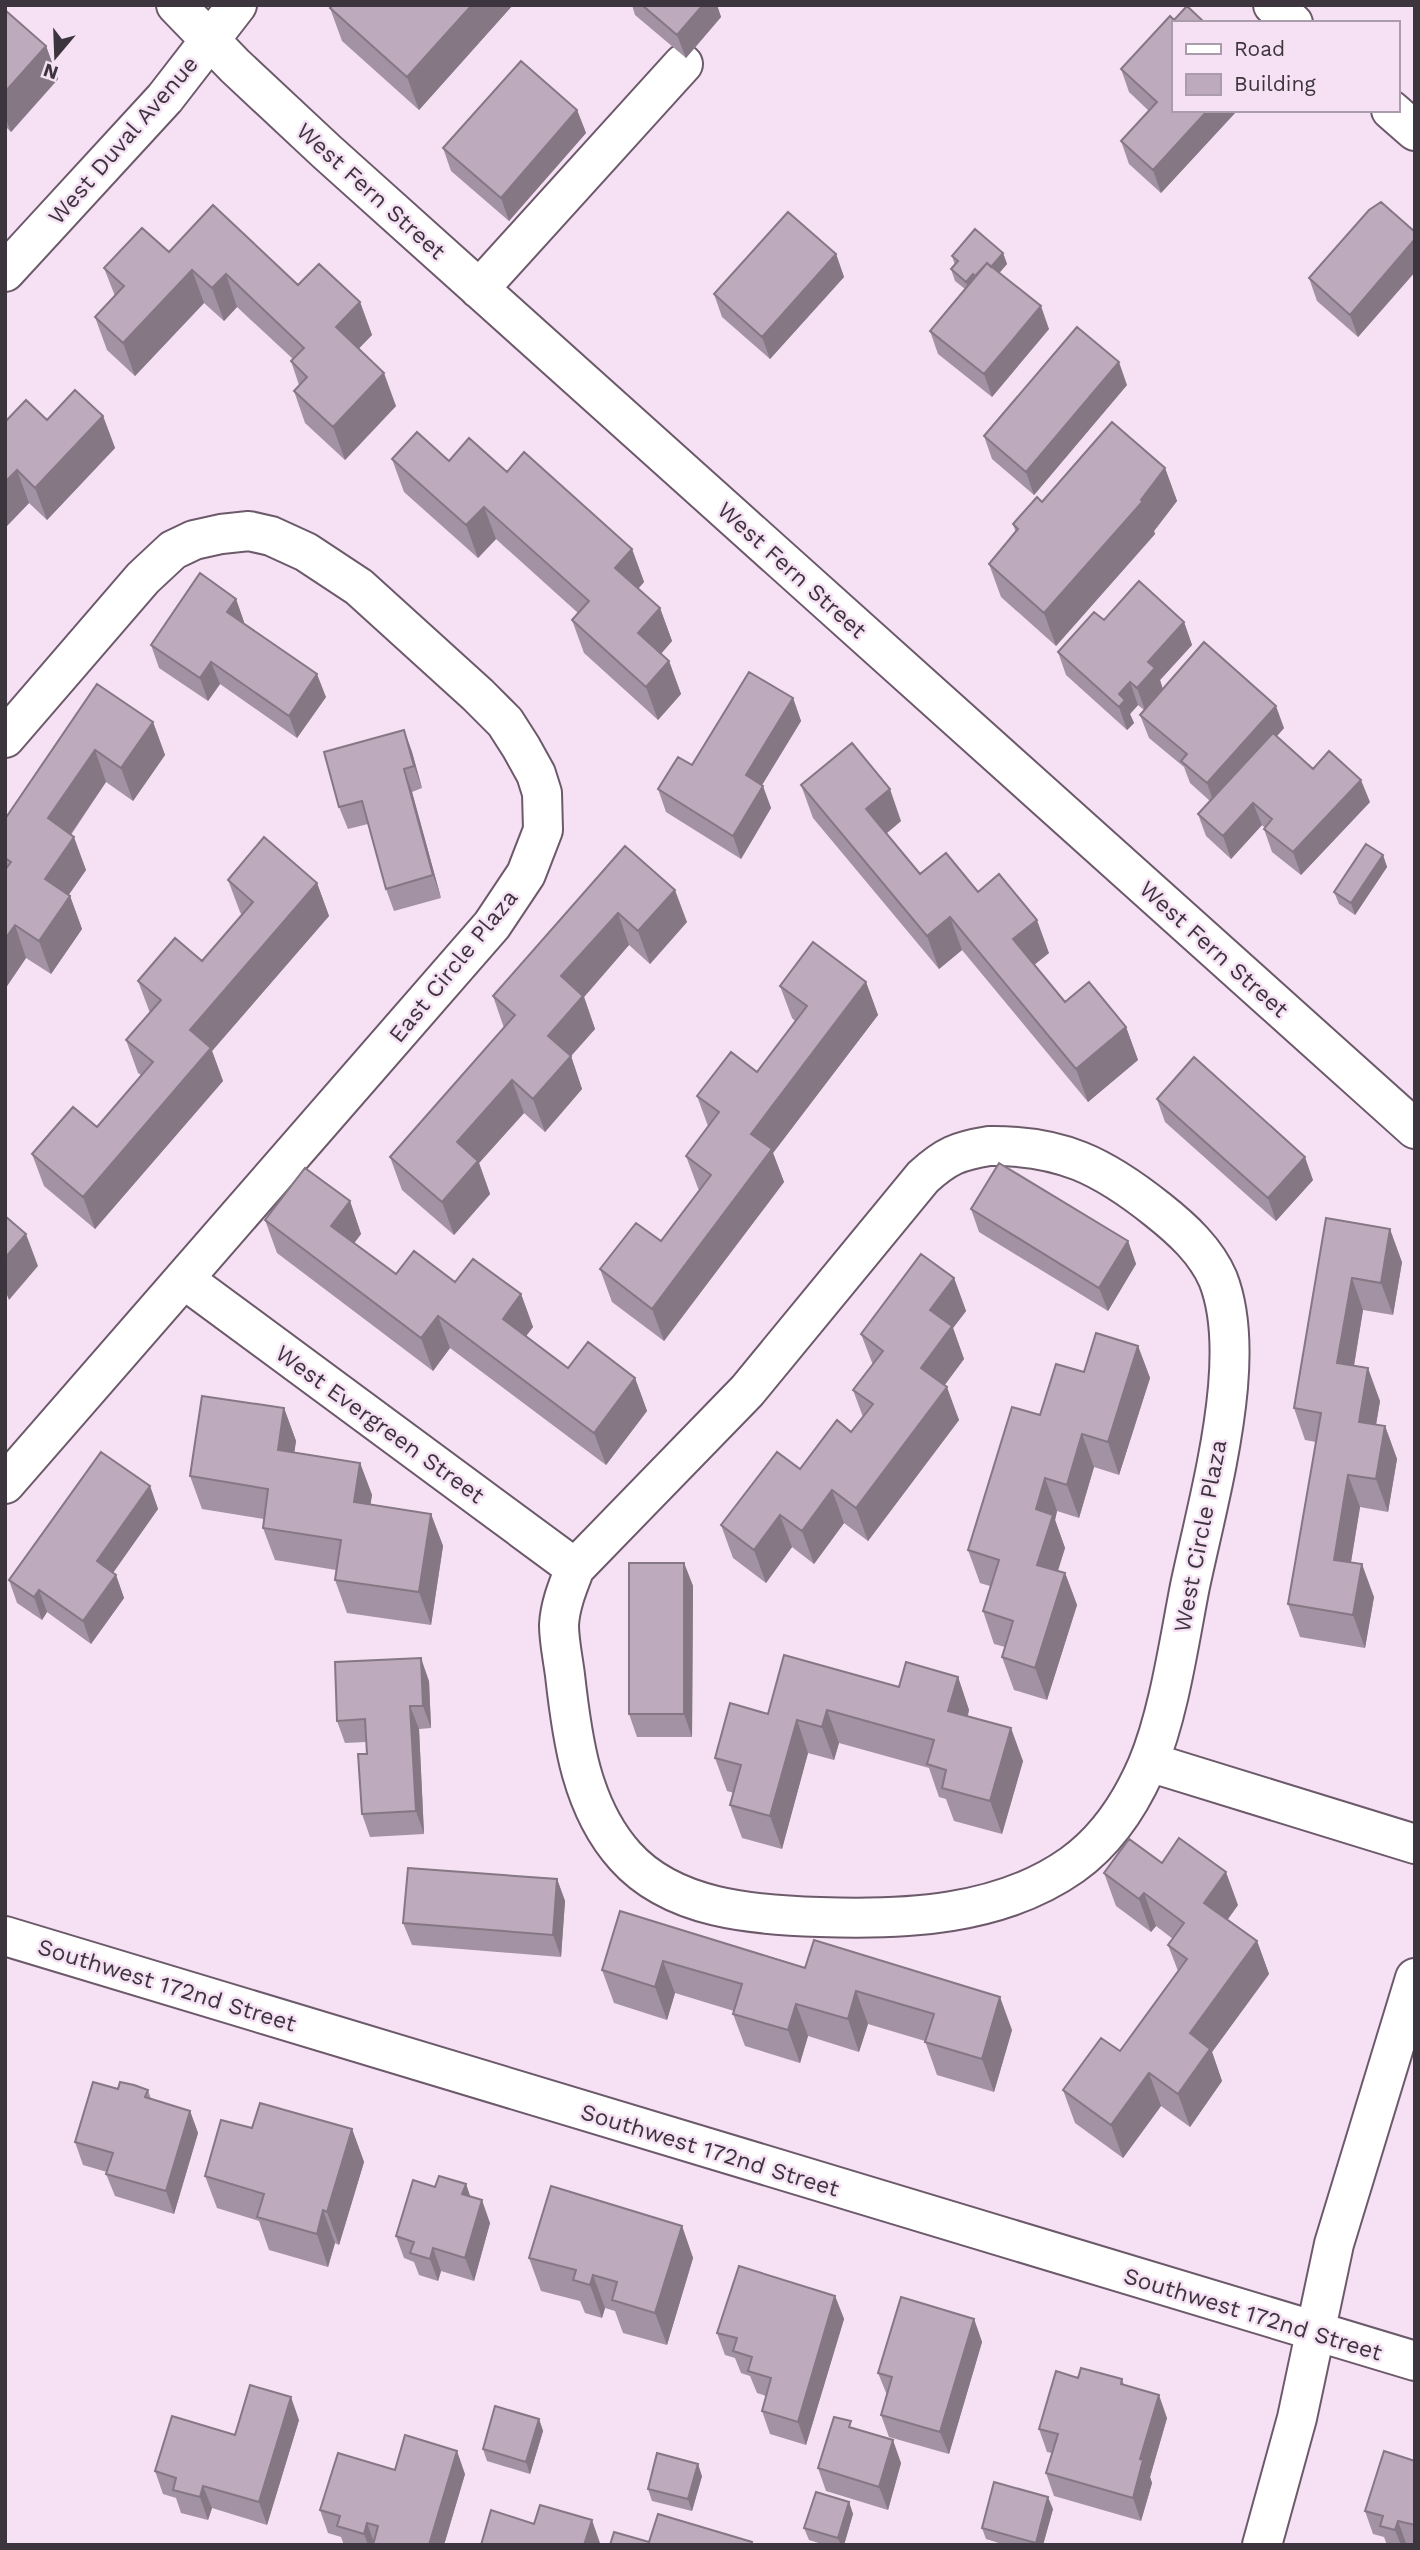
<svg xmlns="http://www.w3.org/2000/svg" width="1420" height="2550" viewBox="0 0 1420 2550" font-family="'Work Sans',sans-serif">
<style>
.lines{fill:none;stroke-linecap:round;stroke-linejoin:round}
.minor-casing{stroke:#6c5a6a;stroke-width:42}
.minor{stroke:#fff;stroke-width:38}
.wall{fill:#a392a3}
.shaded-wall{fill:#857784}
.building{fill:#beaabd;stroke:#857784;stroke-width:2}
.labels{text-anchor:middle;stroke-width:5;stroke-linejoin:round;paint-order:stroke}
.street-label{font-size:23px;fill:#3d353d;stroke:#f5e0f4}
</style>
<rect width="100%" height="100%" fill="#f5e0f4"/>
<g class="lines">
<g class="minor-casing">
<path id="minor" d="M176,5L235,66L327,152L1415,1129
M1273,5L1293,23
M1391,110L1415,131
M5,272L165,98L237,5
M479,289L683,64
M5,738L143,578L173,550L194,540L221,534L249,531L271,536L306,552L359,587L478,695L505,722L521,747L536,774L542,793L543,830L526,874L492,925L5,1484
M989,1146C1061,1145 1103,1166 1158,1210C1182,1229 1206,1251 1218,1279C1231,1312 1231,1352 1228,1387C1222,1454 1204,1521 1190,1586C1179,1642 1169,1714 1147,1766C1130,1805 1107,1840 1072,1865C1000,1916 904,1920 820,1917C753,1915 672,1909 625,1856C581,1807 572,1738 565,1675C563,1659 559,1641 559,1625C560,1605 568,1586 575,1568L747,1391L923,1177C946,1156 958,1151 989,1146Z
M185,1280L575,1568
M1149,1762L1415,1844
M5,1936L1415,2361
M1262,2545L1297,2418L1334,2244L1415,1978"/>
</g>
<use href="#minor" class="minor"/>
</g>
<path class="wall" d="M333,5H513L419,110L342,41L330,8Z
M632,5H717L721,17L686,58L635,15Z
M5,10L46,46L58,79L11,132L5,126Z
M1121,69L1173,110H1234L1235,113L1161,193L1129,164L1121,141L1149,111L1129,92Z
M577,110L586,133L509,221L451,171L443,148Z
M1415,232V272L1358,337L1317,301L1309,278Z
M169,252L298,285L360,302L372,335L358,348L396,406L345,460L305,423L294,391L299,385L291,361L293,359L237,307L224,321L204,303L135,376L107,350L95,317L115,296L104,268Z
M1003,253L1007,264L999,273L1049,329L992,397L938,354L930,331L965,289L955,281L951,269L955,265L952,256Z
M836,254L844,277L770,359L722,317L714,294Z
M1127,385L1034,495L992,459L984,436Z
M103,416L115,448L47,520L29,503L5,528V422Z
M392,459L449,461L507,472L632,549L644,582L638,589L660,608L672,641L661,654L669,661L681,694L658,720L584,653L572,620L578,613L496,539L478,558L404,492Z
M1165,468L1177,501L1154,531L1155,534L1056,646L1001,597L989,564L1016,533L1013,524L1042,502Z
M236,599L244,622L243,623L326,697L297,738L220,684L208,701L159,668L151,645Z
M1104,620L1184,622L1192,645L1160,680L1163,689L1284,728L1277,736L1313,769L1370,802L1301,875L1272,852L1264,829L1265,828L1262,825L1231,859L1206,836L1198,814L1210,801L1190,783L1184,767L1149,738L1140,715L1144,710L1138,705L1130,714L1134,723L1127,730L1066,675L1058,652Z
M97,684L153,722L165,755L133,801L106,782L71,835L86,870L68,895L70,896L82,929L51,974L26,958L5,989V819Z
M793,698L801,721L762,785L771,808L741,859L666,812L658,789L692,765Z
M404,730L412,752L422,788L412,792L441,898L394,911L386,889L368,824L348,829L339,807Z
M801,785L901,821L886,834L920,874L978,892L1049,953L1034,965L1065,1002L1126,1027L1138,1060L1088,1102L962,950L939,969L813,818Z
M625,846L687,922L650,964L629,945L584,997L595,1029L571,1056L582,1089L545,1132L524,1113L479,1163L490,1194L454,1235L402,1190L390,1157L504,1028L493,996Z
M1383,855L1387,867L1355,915L1339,904L1334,892Z
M228,880L317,883L329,916L212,1051L223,1081L95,1229L44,1186L32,1154L97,1127L141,1075L138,1073L126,1040L150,1013L138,981L202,961L242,915L240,912Z
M866,982L878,1015L773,1153L784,1182L664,1341L612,1302L600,1269L661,1241L699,1190L698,1188L686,1156L708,1126L697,1096L757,1072L795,1021L792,1018L780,986Z
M1157,1099L1313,1180L1276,1221L1165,1122Z
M350,1201L361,1234L354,1243L396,1274L455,1282L521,1294L533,1327L526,1336L568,1368L635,1378L647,1411L606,1465L450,1348L433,1371L277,1253L265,1220Z
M971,1209L1128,1241L1136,1264L1108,1311L979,1232Z
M1326,1218L1402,1262L1393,1315L1363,1310L1354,1366L1380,1401L1376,1425L1385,1426L1397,1459L1388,1512L1360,1507L1351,1562L1374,1597L1365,1648L1300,1637L1288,1604L1316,1442L1305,1440L1294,1408Z
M954,1278L966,1311L953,1328L964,1359L944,1385L959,1420L868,1541L844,1523L814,1564L792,1547L766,1583L733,1558L721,1525L851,1432L863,1417L853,1390L873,1365L861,1334Z
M1138,1346L1150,1378L1119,1475L1094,1467L1079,1518L1057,1511L1055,1520L1065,1548L1058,1571L1065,1573L1077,1605L1047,1700L1014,1690L1002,1657L1005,1647L994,1644L983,1611L990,1586L980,1583L968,1550L1040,1415Z
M284,1408L296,1441L294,1452L360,1463L372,1495L370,1504L431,1514L443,1546L431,1625L347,1613L335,1580L336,1570L275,1560L263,1528L264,1519L202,1509L190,1476Z
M150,1486L158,1509L113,1573L116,1575L124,1598L91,1644L47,1612L42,1620L17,1603L9,1580Z
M684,1563L693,1586L692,1737H637L629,1714Z
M958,1677L969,1710L968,1716L1023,1761L1002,1834L954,1821L946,1799L939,1797L929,1768L839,1743L834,1760L808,1753L782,1849L742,1838L730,1805L734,1793L727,1791L715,1758L768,1714L899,1687Z
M429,1681L431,1728L419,1729L424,1834L370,1837L362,1814L367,1754L366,1742L345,1743L337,1721Z
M1162,1863L1238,1905L1227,1920L1257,1941L1269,1974L1212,2052L1222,2081L1190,2127L1161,2106L1123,2158L1075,2123L1063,2090L1120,2051L1178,1971L1168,1945L1173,1939L1156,1926L1151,1932L1116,1906L1104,1873Z
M557,1879L565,1901L561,1957L412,1945L403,1923Z
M620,1911L1012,2030L994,2092L937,2075L925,2041L868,2024L859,2052L808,2036L800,2063L745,2046L733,2014L734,2011L675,1993L667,2020L614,2003L602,1970Z
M118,2089L148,2090L151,2099L190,2111L198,2133L174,2214L115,2196L106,2174L107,2172L83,2165L75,2142Z
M252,2128L352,2129L364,2162L339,2245L335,2243L328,2267L269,2250L259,2221L217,2208L205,2176Z
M466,2184L470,2197L490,2223L474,2281L441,2271L438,2281L419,2275L414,2262L404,2258L396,2236L435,2187Z
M682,2226L693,2258L667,2345L623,2333L615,2311L605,2308L602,2318L585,2313L580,2301L541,2291L529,2258Z
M835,2296L844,2319L806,2445L770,2434L762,2411L766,2396L757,2393L750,2376L741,2373L735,2358L725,2355L717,2333Z
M974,2319L982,2342L949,2454L889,2437L881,2415L887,2395L878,2373Z
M1078,2378L1122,2379L1124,2385L1167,2418L1150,2477L1152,2483L1141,2521L1054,2496L1046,2473L1052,2453L1047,2452L1039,2429Z
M539,2419L543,2431L530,2474L487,2461L483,2449Z
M299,2420L267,2525L212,2508L208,2520L181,2513L176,2498L163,2494L155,2471L235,2435Z
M853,2428L901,2463L888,2510L826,2491L818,2468Z
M1415,2461V2545L1406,2543V2545H1387L1384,2537L1373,2534L1365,2511Z
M395,2470L465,2474L444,2545H344L341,2537L328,2533L320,2510Z
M702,2476L692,2511L652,2501L648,2489Z
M849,2502L853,2514L844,2545H825L809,2540L804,2528Z
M1053,2509L1043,2545H1005L986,2539L982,2528Z"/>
<path class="shaded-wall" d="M472,5H513L419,110L407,77Z
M703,5H717L721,17L686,58L677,35Z
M46,46L58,79L11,132L5,116V92Z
M577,110L586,133L509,221L501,198Z
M1208,110H1234L1235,113L1161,193L1153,170Z
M1415,239V272L1358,337L1350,315Z
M1003,253L1007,264L984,291L979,280Z
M836,254L844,277L770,359L762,337Z
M192,270L204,303L135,376L123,343Z
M226,274L237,307L224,321L212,288Z
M973,274L977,286L970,294L966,282Z
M360,302L372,335L348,360L336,327Z
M1041,306L1049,329L992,397L984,374Z
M1119,362L1127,385L1034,495L1026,472Z
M384,373L396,406L345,460L333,427Z
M103,416L115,448L47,520L35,488Z
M1165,468L1177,501L1154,531L1155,534L1056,646L1044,613L1141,500Z
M17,470L29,503L5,528V482Z
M484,507L496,539L478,558L466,525Z
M632,549L644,582L627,601L615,568Z
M236,599L244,622L235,635L227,612Z
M660,608L672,641L650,666L638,633Z
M1184,622L1192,645L1160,680L1163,690L1145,710L1137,688L1148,662Z
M669,661L681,694L658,720L646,687Z
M211,662L220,684L208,701L200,678Z
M317,674L326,697L297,738L289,716Z
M1130,682L1138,705L1130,714L1134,723L1127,730L1119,707V694Z
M793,698L801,721L754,798L746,775Z
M1276,706L1284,728L1215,806L1207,783Z
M153,722L165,755L133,801L121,768Z
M404,730L412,752L422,788L414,766Z
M95,750L106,782L59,851L48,818Z
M404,769L412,792L441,898L433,875Z
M1361,780L1370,802L1301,875L1293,852Z
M763,786L771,808L741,859L733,836Z
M890,789L901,821L877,841L866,809Z
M1253,803L1262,825L1231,859L1223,836Z
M74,837L86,870L57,912L45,879Z
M1383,855L1387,867L1355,915L1351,903Z
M317,883L329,916L212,1051L223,1081L95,1229L83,1197L190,1030Z
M675,890L687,922L650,964L638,931Z
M70,896L82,929L51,974L39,941Z
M618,913L629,945L584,997L595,1029L571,1056L582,1089L545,1132L533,1099L561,976Z
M950,917L962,950L939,969L927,936Z
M1037,920L1049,953L1025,972L1013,939Z
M15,925L26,958L5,989V939Z
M866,982L878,1015L773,1153L784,1182L664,1341L652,1309L751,1134Z
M1126,1027L1138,1060L1088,1102L1076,1069Z
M512,1080L524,1113L479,1163L490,1194L454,1235L442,1202L457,1142Z
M1305,1157L1313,1180L1276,1221L1268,1198Z
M350,1201L361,1234L343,1258L331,1226Z
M1390,1229L1402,1262L1393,1315L1381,1283Z
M26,1234L38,1266L9,1300L5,1290V1258Z
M1128,1241L1136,1264L1108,1311L1099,1288Z
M954,1278L966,1311L953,1328L964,1359L933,1401L921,1368L930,1310Z
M1352,1278L1363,1310L1349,1395L1337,1363Z
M521,1294L533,1327L514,1352L503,1319Z
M438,1316L450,1348L433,1371L421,1338Z
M1138,1346L1150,1378L1119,1475L1108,1442Z
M1368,1368L1380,1401L1371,1454L1359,1422Z
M635,1378L647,1411L606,1465L594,1433Z
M947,1387L959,1420L868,1541L856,1508Z
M284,1408L296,1441L290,1483L278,1450Z
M1385,1426L1397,1459L1388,1512L1376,1479Z
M1082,1434L1094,1467L1079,1518L1067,1485Z
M360,1463L372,1495L366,1534L354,1502Z
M1348,1475L1360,1507L1346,1592L1334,1560Z
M1045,1478L1057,1511L1055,1520L1065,1548L1049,1597L1037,1565L1036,1509Z
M150,1486L158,1509L105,1584L97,1561Z
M832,1490L844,1523L814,1564L802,1531Z
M431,1514L443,1546L431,1625L419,1592Z
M780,1515L792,1547L766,1583L754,1550Z
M684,1563L693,1586L692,1737L684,1714Z
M1362,1564L1374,1597L1365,1648L1353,1615Z
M1065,1573L1077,1605L1047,1700L1035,1668Z
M116,1575L124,1598L91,1644L83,1621Z
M39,1590L47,1612L42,1620L34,1597Z
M421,1658L429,1681L431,1728L423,1706Z
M958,1677L969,1710L960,1743L948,1711Z
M410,1706L419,1729L424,1834L416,1811Z
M827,1710L839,1743L834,1760L822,1727Z
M797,1720L808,1753L782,1849L770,1816Z
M1011,1728L1023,1761L1002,1834L990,1801Z
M1226,1872L1238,1905L1216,1936L1204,1903Z
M557,1879L565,1901L561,1957L553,1935Z
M1144,1893L1156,1926L1151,1932L1139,1899Z
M1257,1941L1269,1974L1212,2052L1222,2081L1190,2127L1178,2094L1190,2033Z
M663,1961L675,1993L667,2020L655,1987Z
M856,1991L868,2024L859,2052L848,2019Z
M1000,1997L1012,2030L994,2092L982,2059Z
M796,2004L808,2036L800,2063L788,2030Z
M1149,2073L1161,2106L1123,2158L1111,2125Z
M190,2111L198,2133L174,2214L166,2191Z
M352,2129L364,2162L339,2245L327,2212Z
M466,2184L474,2207L462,2194Z
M482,2200L490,2223L474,2281L465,2258Z
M323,2210L335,2243L328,2267L317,2234Z
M682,2226L693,2258L667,2345L655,2313Z
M433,2248L441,2271L438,2281L430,2259Z
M593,2275L605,2308L602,2318L590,2285Z
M835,2296L844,2319L806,2445L798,2422Z
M974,2319L982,2342L949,2454L940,2432Z
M1159,2395L1167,2418L1150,2477L1152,2483L1141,2521L1133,2498L1140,2459Z
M291,2397L299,2420L267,2525L259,2502Z
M539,2419L543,2431L530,2474L526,2462Z
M893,2440L901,2463L888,2510L879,2487Z
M457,2451L465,2474L444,2545H429Z
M698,2464L702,2476L692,2511L688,2499Z
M203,2486L212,2508L208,2520L200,2497Z
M1048,2497L1053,2509L1043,2545H1036V2543Z
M849,2502L853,2514L844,2545H841L838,2538Z
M592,2520L600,2543V2545H584Z
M1398,2521L1406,2543V2545H1401L1395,2530Z
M367,2523L375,2545H368L364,2534Z"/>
<path class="building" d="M333,5H472L407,77L330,8Z
M642,5H703L677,35Z
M1187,6L1205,23H1173V110H1208L1153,170L1121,141L1157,102L1121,69L1170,16L1174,20Z
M5,10L46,46L5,92Z
M521,61L577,110L501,198L443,148Z
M1381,202L1415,232V239L1350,315L1309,278L1369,210Z
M213,205L298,285L319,264L360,302L336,327L384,373L333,427L294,391L307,377L291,361L304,348L226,274L212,288L192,270L123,343L95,317L124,286L104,268L142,228L169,252Z
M788,212L836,254L762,337L714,294Z
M975,229L1003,253L991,267L987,263L975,276L973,274L966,282L951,269L958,261L952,256Z
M987,263L1041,306L984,374L930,331Z
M1077,327L1119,362L1026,472L984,436Z
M75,390L103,416L35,488L17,470L5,482V422L26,400L47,420Z
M1112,422L1165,468L1141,500L1143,501L1044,613L989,564L1018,529L1013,524L1037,497L1042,502Z
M417,432L449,461L469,438L507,472L524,452L632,549L615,568L660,608L638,633L669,661L646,687L572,620L589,601L484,507L466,525L392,459Z
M200,573L236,599L227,612L317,674L289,716L211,662L200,678L151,645Z
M1139,581L1184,622L1148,662L1155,668L1137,688L1130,682L1119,694L1125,700L1119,707L1058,652L1094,612L1104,620Z
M1204,642L1276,706L1207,783L1181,761L1187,754L1140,715Z
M749,672L793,698L746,775L763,786L733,836L658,789L678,757L692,765Z
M97,684L153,722L121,768L95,750L48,818L74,837L45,879L70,896L39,941L15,925L5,939V870L11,862L5,858V819Z
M404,730L414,766L404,769L433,875L386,889L362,801L339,807L324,752Z
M1273,733L1313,769L1329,751L1361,780L1293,852L1264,829L1272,819L1253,803L1223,836L1198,814Z
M852,743L890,789L866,809L920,874L946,853L978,892L999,874L1037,920L1013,939L1065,1002L1089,982L1126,1027L1076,1069L950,917L927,936L801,785Z
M264,837L317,883L190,1030L211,1048L83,1197L32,1154L73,1107L97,1127L153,1062L126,1040L161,1000L138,981L175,938L202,961L253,902L228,880Z
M1366,844L1383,855L1351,903L1334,892Z
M625,846L675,890L638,931L618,913L561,976L583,996L548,1036L571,1056L533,1099L512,1080L457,1142L478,1161L442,1202L390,1157L515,1015L493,996Z
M813,942L866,982L751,1134L772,1149L652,1309L600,1269L636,1223L661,1241L711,1175L686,1156L719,1112L697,1096L731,1052L757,1072L807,1006L780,986Z
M1194,1057L1305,1157L1268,1198L1157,1099Z
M999,1163L1128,1241L1099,1288L971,1209Z
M305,1168L350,1201L331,1226L396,1274L414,1251L455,1282L473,1259L521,1294L503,1319L568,1368L588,1342L635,1378L594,1433L438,1316L421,1338L265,1220Z
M5,1216L26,1234L5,1258Z
M1326,1218L1390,1229L1381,1283L1352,1278L1337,1363L1368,1368L1359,1422L1385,1426L1376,1479L1348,1475L1334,1560L1362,1564L1353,1615L1288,1604L1321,1413L1294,1408Z
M921,1254L954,1278L930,1310L952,1326L921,1368L947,1387L856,1508L832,1490L802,1531L780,1515L754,1550L721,1525L777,1452L800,1469L837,1420L851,1432L873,1404L853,1390L883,1351L861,1334Z
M1096,1333L1138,1346L1108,1442L1082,1434L1067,1485L1045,1478L1036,1509L1053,1515L1037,1565L1065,1573L1035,1668L1002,1657L1013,1621L983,1611L999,1560L968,1550L1012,1407L1040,1415L1056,1364L1084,1372Z
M202,1396L284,1408L278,1450L360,1463L354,1502L431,1514L419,1592L335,1580L341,1540L263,1528L268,1489L190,1476Z
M101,1452L150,1486L97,1561L116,1575L83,1621L39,1590L34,1597L9,1580Z
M629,1563H684V1714H629Z
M784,1655L899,1687L906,1662L958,1677L948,1711L1011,1728L990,1801L942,1788L946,1770L927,1764L934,1740L827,1710L822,1727L797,1720L770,1816L730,1805L741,1765L715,1758L730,1703L768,1714Z
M421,1658L423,1706H410L416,1811L362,1814L358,1754H367L365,1719L337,1721L335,1662Z
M1179,1838L1226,1872L1204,1903L1257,1941L1190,2033L1210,2049L1178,2094L1149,2073L1111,2125L1063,2090L1101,2038L1120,2051L1187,1959L1168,1945L1184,1923L1144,1893L1139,1899L1104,1873L1129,1839L1162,1863Z
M408,1868L557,1879L553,1935L403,1923Z
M620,1911L805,1968L814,1940L1000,1997L982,2059L925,2042L934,2014L856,1991L848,2019L796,2004L788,2030L733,2014L742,1984L663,1961L655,1987L602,1970Z
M93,2082L118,2089L120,2082L134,2085L148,2090L145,2097L190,2111L166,2191L106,2174L113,2153L75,2142Z
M260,2103L352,2129L327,2212L323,2210L317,2234L257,2217L264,2194L205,2176L221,2120L252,2128Z
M439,2176L466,2184L462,2194L482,2200L465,2258L433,2248L430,2259L410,2253L414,2242L396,2236L413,2180L435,2187Z
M551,2186L682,2226L655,2313L612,2300L617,2282L593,2275L590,2285L573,2280L576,2270L529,2258Z
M739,2266L835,2296L798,2422L762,2411L771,2378L748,2371L752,2357L733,2351L737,2338L717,2333Z
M901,2297L974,2319L940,2432L881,2415L892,2377L878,2373Z
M1081,2368L1122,2379L1121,2384L1159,2395L1140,2459L1143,2460L1133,2498L1046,2473L1058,2434L1039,2429L1056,2371L1078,2378Z
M250,2385L291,2397L259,2502L203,2486L200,2497L173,2490L176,2478L155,2471L172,2416L235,2435Z
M495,2406L539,2419L526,2462L483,2449Z
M834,2417L851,2421L849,2427L893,2440L879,2487L818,2468Z
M405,2435L457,2451L429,2545H373L378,2526L367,2523L364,2534L337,2526L340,2516L320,2510L338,2453L395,2470Z
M1384,2451L1415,2461V2525L1398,2521L1395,2530L1380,2526L1383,2516L1365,2511Z
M657,2453L698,2464L688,2499L648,2489Z
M994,2482L1048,2497L1036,2543L982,2528Z
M816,2492L849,2502L838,2538L804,2528Z
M540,2505L592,2520L584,2545H481L491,2510L534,2524Z
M658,2514L752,2542L751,2545H610L614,2532L649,2542Z"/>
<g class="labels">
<g class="street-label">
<text transform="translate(123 140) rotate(-49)" y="8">West Duval Avenue</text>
<text transform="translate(371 191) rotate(42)" y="8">West Fern Street</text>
<text transform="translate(792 570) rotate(42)" y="8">West Fern Street</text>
<text transform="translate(1214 949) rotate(42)" y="8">West Fern Street</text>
<text transform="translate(453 966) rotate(-51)" y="8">East Circle Plaza</text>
<text transform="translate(380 1424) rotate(36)" y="8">West Evergreen Street</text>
<text transform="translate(1200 1536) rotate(-79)" y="8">West Circle Plaza</text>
<text transform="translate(167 1985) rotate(17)" y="8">Southwest 172nd Street</text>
<text transform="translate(710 2150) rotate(17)" y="8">Southwest 172nd Street</text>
<text transform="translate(1253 2314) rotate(17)" y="8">Southwest 172nd Street</text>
</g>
</g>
<rect width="1420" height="2550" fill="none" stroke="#3d353d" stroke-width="14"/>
<rect x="1172" y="21" width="228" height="91" fill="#f5e0f4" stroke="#ab9cab" stroke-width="2"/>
<rect x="1186" y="44" width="35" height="10" fill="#ffffff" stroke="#ab9cab" stroke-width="2"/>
<text x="1234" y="56" font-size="21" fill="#3d353d">Road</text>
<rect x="1186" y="74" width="35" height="21" fill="#beaabd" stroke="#ab9cab" stroke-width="2"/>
<text x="1234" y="91" font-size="21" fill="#3d353d">Building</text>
<g transform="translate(56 56) rotate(199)" stroke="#f5e0f4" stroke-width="5" paint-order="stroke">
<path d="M0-5L12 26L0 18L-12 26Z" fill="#3d353d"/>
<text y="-10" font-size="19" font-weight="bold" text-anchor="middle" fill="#3d353d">N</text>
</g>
</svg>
